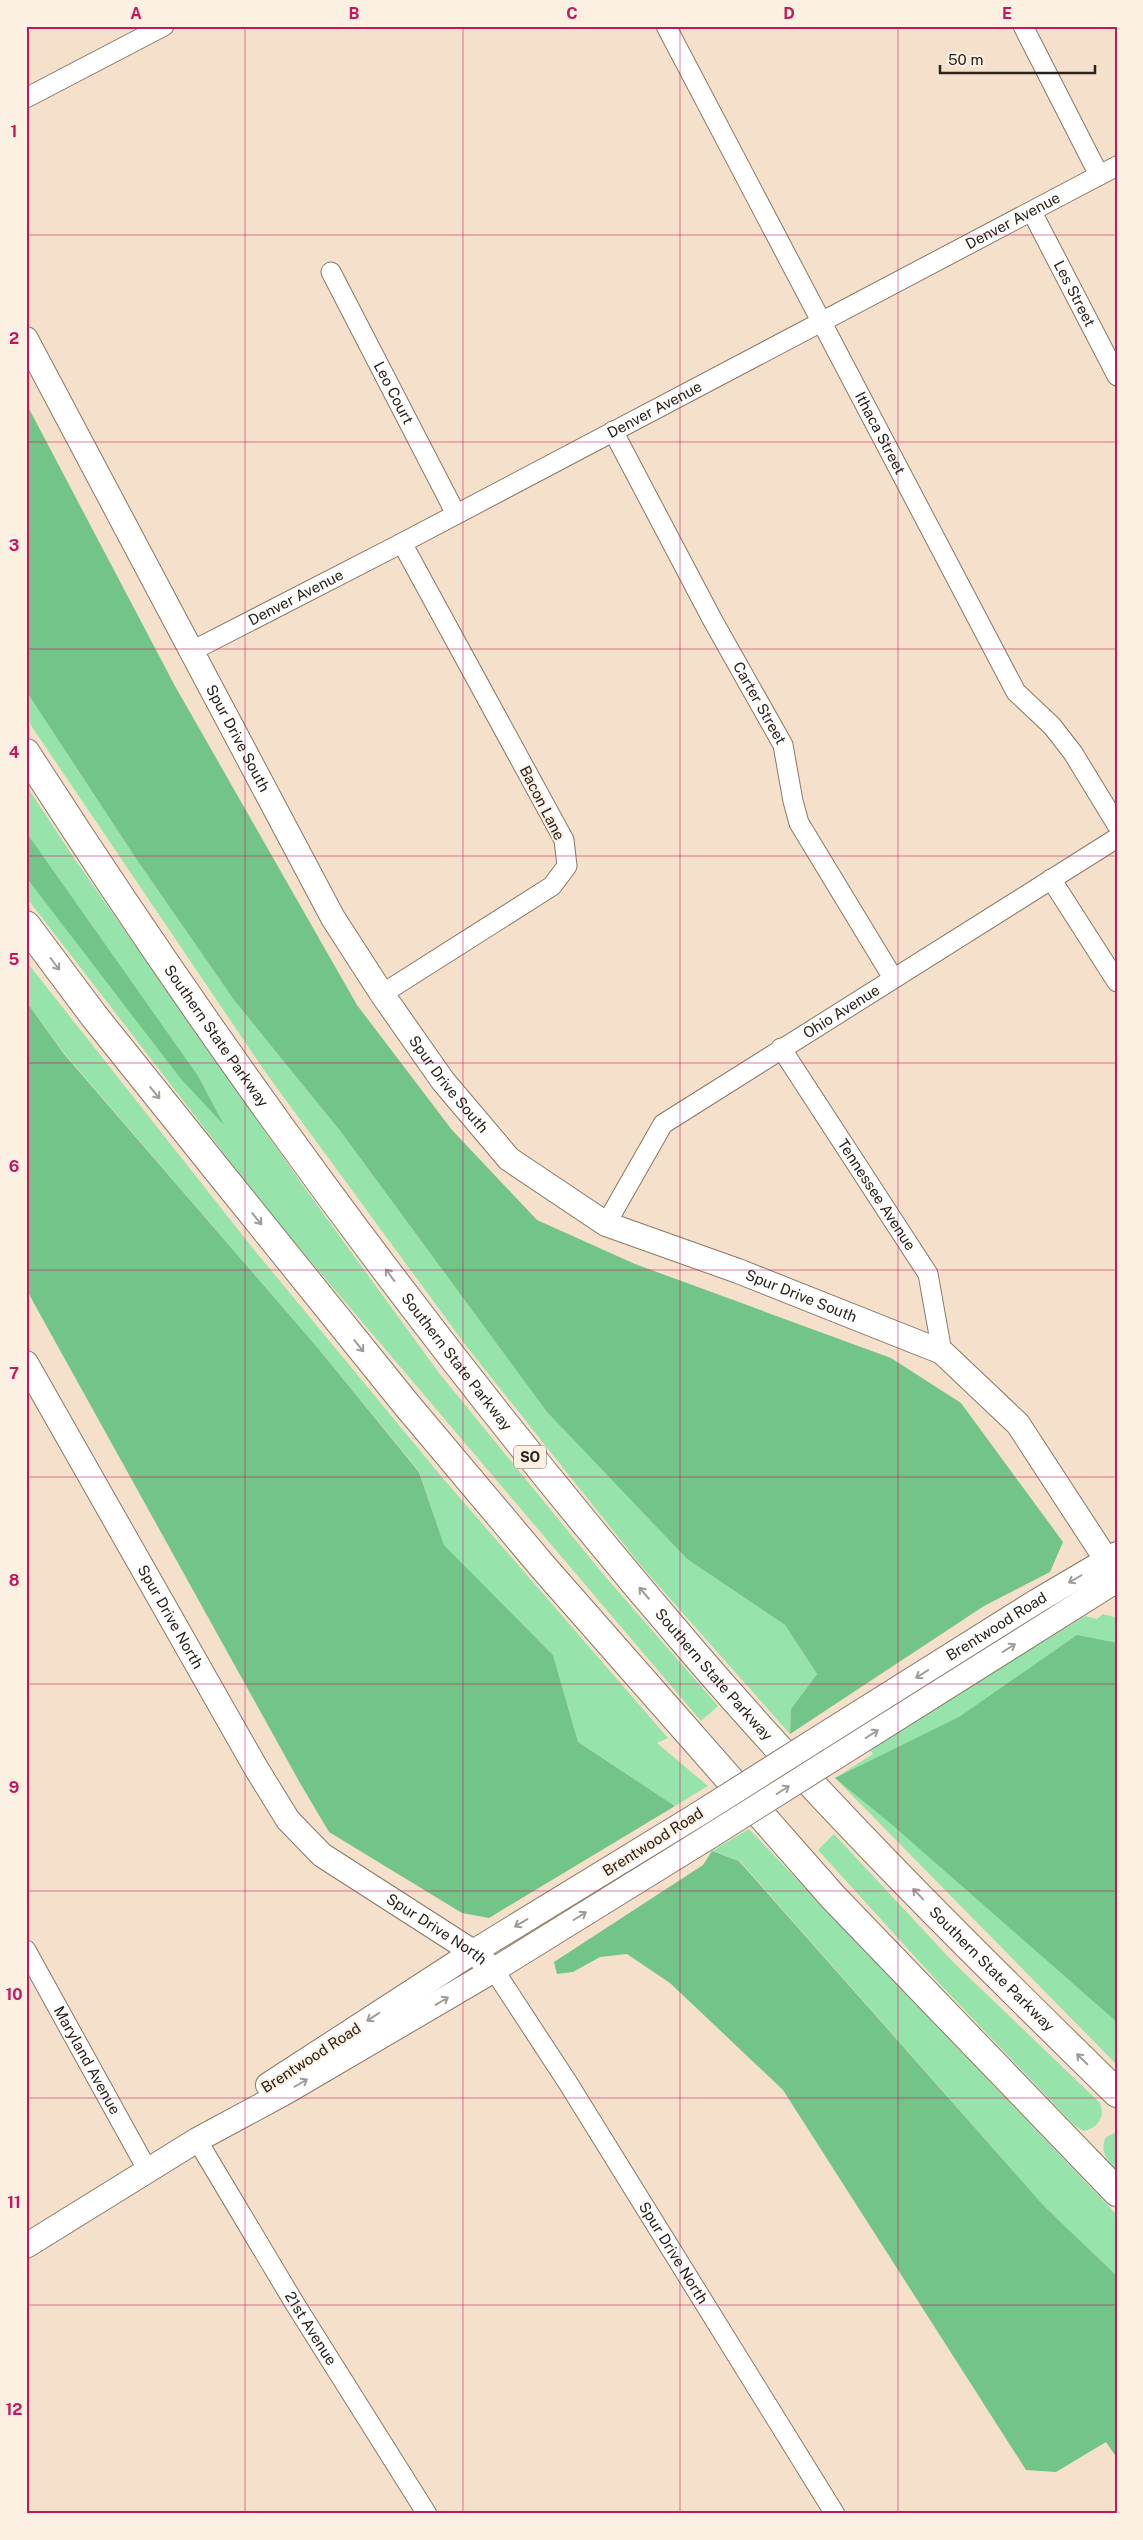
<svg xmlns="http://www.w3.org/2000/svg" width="1143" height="2540" viewBox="0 0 1143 2540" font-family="'Public Sans',sans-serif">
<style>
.green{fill:#96e4ab}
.forest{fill:#72c489}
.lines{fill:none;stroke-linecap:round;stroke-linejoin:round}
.minor-casing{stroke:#8a7864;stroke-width:21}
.tertiary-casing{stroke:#8a7864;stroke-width:26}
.motorway-casing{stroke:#8a7864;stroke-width:30}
.minor{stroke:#fff;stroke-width:19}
.tertiary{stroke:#fff;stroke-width:24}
.motorway{stroke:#fff;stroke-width:28}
.tertiary-bridge-casing{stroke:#8a7864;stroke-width:26;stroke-linecap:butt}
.tertiary-bridge{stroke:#fff;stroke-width:24}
.oneway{stroke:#9f9c98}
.grid{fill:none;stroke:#c2185b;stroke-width:1;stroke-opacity:0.55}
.labels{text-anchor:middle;stroke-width:4;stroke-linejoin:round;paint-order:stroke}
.shield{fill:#fcf0e3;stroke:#696057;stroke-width:1}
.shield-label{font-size:14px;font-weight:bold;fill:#2a231b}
.street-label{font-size:15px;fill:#2a231b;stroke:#fcf0e3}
.neatline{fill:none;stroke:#c2185b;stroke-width:2}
.grid-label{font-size:16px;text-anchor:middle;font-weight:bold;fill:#c2185b}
</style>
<rect width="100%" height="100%" fill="#f5e1cb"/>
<path class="green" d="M26,691L137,860L234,1000L341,1132L547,1412L687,1559L785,1625L817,1674L791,1709L790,1734L642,1567L467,1347L266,1073L26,718Z
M26,785L74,858L304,1187L439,1373L603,1574L718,1706L701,1721L273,1217L26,897Z
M26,961L251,1246L441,1476L668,1738L657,1743L708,1786L675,1806L578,1742L553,1655L444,1545L419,1471L317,1347L64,1053L26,1001Z
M1103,1614L1117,1618V2065L835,1778L873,1754L869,1749L1085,1616L1097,1619Z
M749,1829L1117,2215V2276L1045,2207L740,1861L712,1851Z
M834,1834L954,1963L1100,2103C1106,2117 1097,2129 1083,2131L1074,2125L937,1981L818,1850Z
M1117,2132V2171C1107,2161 1099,2151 1106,2137Z"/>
<path class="forest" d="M26,403L175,686L357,1005L452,1130L537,1220L635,1264L891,1358L961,1403L1063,1542L1050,1572L984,1606L790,1734L791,1709L817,1674L785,1625L687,1559L547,1412L341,1132L234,1000L137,860L26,691Z
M26,832L198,1076L224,1125L181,1079L26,877Z
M26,1001L64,1054L317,1347L419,1472L444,1545L553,1655L578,1742L675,1806L489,1918L462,1913L329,1832L300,1783L26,1289Z
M1077,1635L1117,1643V2022L890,1823L835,1778L959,1717Z
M712,1851L739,1861L1045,2207L1117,2276V2458L1106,2442L1056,2472L1026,2470L783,2090L670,1983L627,1954L600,1957L573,1972L557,1974L554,1962L703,1865Z"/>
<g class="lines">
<g class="minor-casing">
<g id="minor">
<path id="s1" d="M666,26L1016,692L1052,726L1073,753L1117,825"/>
<path d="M1023,26L1099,175"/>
<path d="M26,98L164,26"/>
<path id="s2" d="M1032,212L1117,376"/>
<path id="s3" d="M331,272L456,514"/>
<path id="s4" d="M613,431L712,619L783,745L793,801L799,823L893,978"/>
<path id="s5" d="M190,652L402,543L1117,166"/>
<path d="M1051,879L1117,982"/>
<path d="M382,994L552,886L567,866L564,840L402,543"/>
<path id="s6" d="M781,1048L928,1274L942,1352"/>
<path id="s7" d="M606,1224L663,1124L1117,838"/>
<path id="s8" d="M26,1950L148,2171"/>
<path id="s9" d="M494,1970L568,2083L835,2514"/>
<path id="s10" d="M197,2140L295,2304L427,2514"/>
</g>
</g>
<g class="tertiary-casing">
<g id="tertiary">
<path id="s11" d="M26,339L333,918L382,994L443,1081L509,1159L606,1224L738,1271L942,1352L1018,1424L1117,1576"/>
<path id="s12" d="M26,1363L256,1768L288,1820L322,1855L473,1952L494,1970"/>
<path id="s13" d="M811,1743L1037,1601L1117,1554"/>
<path d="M831,1760L1117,1580"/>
<path d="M268,2085L473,1952L697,1815"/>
<path d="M26,2246L197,2140L286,2092L494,1970L712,1835"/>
</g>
</g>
<g class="motorway-casing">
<g id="motorway">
<path id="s14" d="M26,753C228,1068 451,1370 695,1654C827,1808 972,1951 1117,2093"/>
<path d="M26,925L94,1016L219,1172L406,1404L543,1567L833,1897L1117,2192"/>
</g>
</g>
<use href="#minor" class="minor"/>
<use href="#tertiary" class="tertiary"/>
<use href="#motorway" class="motorway"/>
<g class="tertiary-bridge-casing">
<path id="tertiary-bridge" d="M697,1815L811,1743
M712,1835L831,1760"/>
</g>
<use href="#tertiary-bridge" class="tertiary-bridge"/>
</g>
<defs><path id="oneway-shaft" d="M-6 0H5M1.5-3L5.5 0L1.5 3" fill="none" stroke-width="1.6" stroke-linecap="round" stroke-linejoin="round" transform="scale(1.25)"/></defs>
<g class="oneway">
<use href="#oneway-shaft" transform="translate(55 964) rotate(53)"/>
<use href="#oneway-shaft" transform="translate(155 1093) rotate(51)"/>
<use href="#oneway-shaft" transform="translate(257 1219) rotate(51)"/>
<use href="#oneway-shaft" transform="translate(390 1275) rotate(-126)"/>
<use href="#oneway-shaft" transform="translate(359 1346) rotate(51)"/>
<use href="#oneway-shaft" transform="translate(1075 1579) rotate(150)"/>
<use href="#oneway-shaft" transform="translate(644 1593) rotate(-130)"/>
<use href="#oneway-shaft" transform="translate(1009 1648) rotate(-32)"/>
<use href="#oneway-shaft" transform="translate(922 1674) rotate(148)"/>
<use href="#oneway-shaft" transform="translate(872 1734) rotate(-32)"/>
<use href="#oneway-shaft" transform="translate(783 1790) rotate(-32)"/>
<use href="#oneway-shaft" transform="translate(918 1894) rotate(-134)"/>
<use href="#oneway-shaft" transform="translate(580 1916) rotate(-32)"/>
<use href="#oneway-shaft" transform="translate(521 1923) rotate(149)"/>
<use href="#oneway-shaft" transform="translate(442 2001) rotate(-31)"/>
<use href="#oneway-shaft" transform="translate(373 2017) rotate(147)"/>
<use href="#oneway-shaft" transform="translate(1082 2059) rotate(-136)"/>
<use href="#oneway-shaft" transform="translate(301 2083) rotate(-30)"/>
</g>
<path class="grid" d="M245,26V2514M463,26V2514M680,26V2514M898,26V2514M26,235H1117M26,442H1117M26,649H1117M26,856H1117M26,1063H1117M26,1270H1117M26,1477H1117M26,1684H1117M26,1891H1117M26,2098H1117M26,2305H1117"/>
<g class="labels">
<rect class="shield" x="514" y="1445.5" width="32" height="23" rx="4"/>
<g class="shield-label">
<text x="530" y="1462">SO</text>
</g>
<g class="street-label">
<text dy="5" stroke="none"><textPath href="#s5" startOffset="929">Denver Avenue</textPath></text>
<text dy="5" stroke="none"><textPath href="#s2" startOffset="92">Les Street</textPath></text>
<text dy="5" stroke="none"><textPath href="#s3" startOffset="136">Leo Court</textPath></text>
<text dy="5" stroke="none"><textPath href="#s5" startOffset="524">Denver Avenue</textPath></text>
<text dy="5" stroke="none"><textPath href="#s1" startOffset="460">Ithaca Street</textPath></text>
<text dy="5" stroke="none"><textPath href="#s5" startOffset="119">Denver Avenue</textPath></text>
<text dy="5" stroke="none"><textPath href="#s4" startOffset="309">Carter Street</textPath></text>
<text dy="5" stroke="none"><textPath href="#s11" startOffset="452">Spur Drive South</textPath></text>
<text transform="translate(542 803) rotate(63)" y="5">Bacon Lane</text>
<text dy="5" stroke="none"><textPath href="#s7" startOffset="326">Ohio Avenue</textPath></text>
<text dy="5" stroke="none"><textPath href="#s14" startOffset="341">Southern State Parkway</textPath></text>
<text dy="5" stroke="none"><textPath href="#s11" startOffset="858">Spur Drive South</textPath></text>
<text dy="5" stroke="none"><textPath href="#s6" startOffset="175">Tennessee Avenue</textPath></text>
<text dy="5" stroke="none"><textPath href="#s11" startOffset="1279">Spur Drive South</textPath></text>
<text dy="5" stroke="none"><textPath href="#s14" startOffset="746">Southern State Parkway</textPath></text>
<text dy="5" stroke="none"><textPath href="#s12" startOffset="292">Spur Drive North</textPath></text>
<text dy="5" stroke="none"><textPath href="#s13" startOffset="219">Brentwood Road</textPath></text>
<text dy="5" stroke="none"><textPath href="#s14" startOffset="1151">Southern State Parkway</textPath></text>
<text transform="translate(653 1842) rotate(-32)" y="5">Brentwood Road</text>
<text dy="5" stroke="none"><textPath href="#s12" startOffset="712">Spur Drive North</textPath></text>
<text dy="5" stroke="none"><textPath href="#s14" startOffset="1556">Southern State Parkway</textPath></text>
<text transform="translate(311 2058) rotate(-33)" y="5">Brentwood Road</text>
<text dy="5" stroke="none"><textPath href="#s8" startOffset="126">Maryland Avenue</textPath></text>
<text dy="5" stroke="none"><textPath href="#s9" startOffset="335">Spur Drive North</textPath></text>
<text dy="5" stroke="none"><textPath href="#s10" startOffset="220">21st Avenue</textPath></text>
</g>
</g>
<rect width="1143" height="2540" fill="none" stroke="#fcf0e3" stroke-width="55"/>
<path d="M940 65v8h155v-8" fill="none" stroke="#2a231b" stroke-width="2.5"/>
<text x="948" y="65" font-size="15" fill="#2a231b" stroke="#fcf0e3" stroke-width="4" paint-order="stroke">50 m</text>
<rect x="28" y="28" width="1088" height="2484" class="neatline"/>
<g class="grid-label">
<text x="136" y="19">A</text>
<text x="354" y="19">B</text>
<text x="572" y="19">C</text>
<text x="789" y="19">D</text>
<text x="1007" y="19">E</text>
<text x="14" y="137">1</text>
<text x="14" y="344">2</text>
<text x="14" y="551">3</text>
<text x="14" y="758">4</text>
<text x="14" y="965">5</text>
<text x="14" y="1172">6</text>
<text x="14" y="1379">7</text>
<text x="14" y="1586">8</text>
<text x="14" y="1793">9</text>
<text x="14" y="2000">10</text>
<text x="14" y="2208">11</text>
<text x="14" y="2415">12</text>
</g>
</svg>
